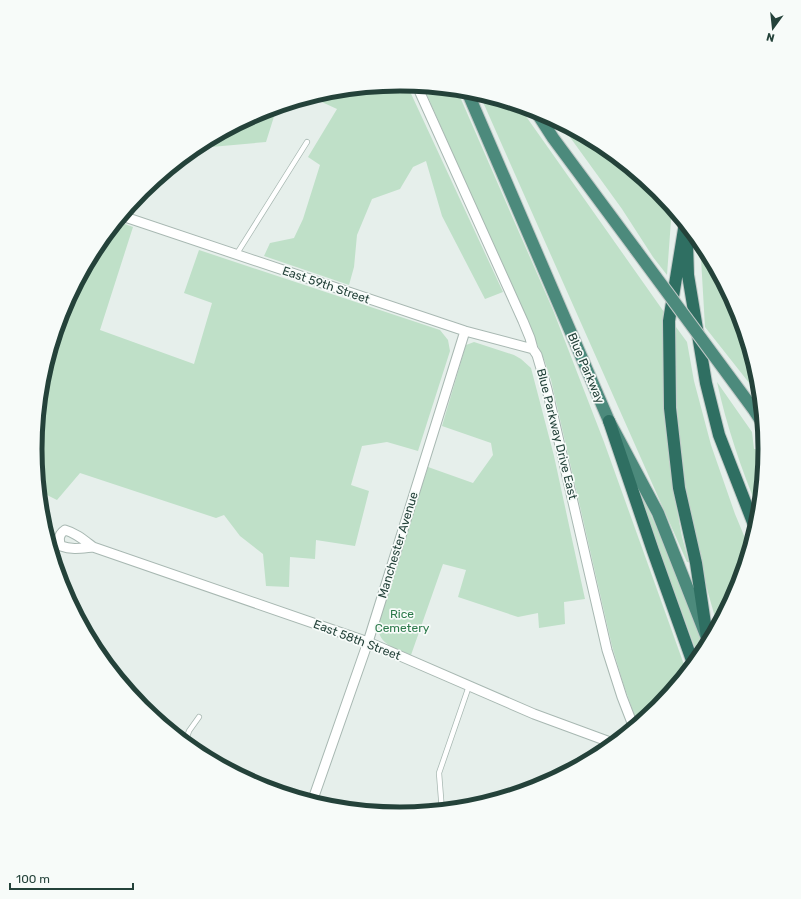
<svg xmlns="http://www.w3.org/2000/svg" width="801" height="899" viewBox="0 0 801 899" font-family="Rubik,sans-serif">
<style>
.green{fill:#bfe0c8}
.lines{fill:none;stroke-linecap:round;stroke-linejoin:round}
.service-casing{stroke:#a8b8b2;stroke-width:6}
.minor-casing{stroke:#a8b8b2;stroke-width:11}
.trunk-casing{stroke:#c2cac8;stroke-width:14}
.motorway-casing{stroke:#c2cac8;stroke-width:14}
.service{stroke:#fff;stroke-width:4.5}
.minor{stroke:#fff;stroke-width:9}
.trunk{stroke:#4c8a7c;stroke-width:12}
.motorway{stroke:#2f6f62;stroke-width:12}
.trunk-bridge-casing{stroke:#c2cac8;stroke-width:14;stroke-linecap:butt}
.trunk-bridge{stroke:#4c8a7c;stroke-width:12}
.labels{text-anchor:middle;stroke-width:3.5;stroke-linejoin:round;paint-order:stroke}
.street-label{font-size:12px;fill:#24423a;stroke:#f7fbf9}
.park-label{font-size:12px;fill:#2d7a4b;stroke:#f7fbf9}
.rim{fill:none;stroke:#24423a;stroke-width:5}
</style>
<rect width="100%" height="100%" fill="#e6efeb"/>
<path class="green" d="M401,84L407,85L503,292L485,299L442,216L426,161L413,167L400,189L372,199L357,235L354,267L349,285L264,256L270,243L294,238L303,219L320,165L308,157L337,109L311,97L329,91Z
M423,86L457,90L553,310L604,442L687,673L659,708L638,725L624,686L612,646L551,380L545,362Z
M479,93L518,105L664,312V367L673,488L682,537L689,562H687Z
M277,107L266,142L211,147V138L261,112Z
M559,122L604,146L659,191L672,207L667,275L653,257L622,209Z
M117,221L133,227L100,330L194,364L212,303L184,293L199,250L440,330L448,340L450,351L418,451L387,442L362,446L351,485L369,491L355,546L316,540L315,559L290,557L289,587L266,586L263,554L240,536L224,515L216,518L80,473L57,500L43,493L40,503L35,449L42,378L63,309L97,246Z
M700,241L705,247L738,310L759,378L761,398L705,327Z
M676,327L687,342L694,381L711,445L735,514L750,550L738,590L718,627C701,570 685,511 680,452C676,410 676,369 676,327Z
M474,342L514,355L521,359L531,368L554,456L585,599L564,602L565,624L539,628L538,613L518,617L458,597L466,570L443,564L411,655C395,648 377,645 378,623L428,467L473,483L493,455L491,443L442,426L466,345Z
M717,382L752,432L754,449H763L766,451L760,514C742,471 727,428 717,382Z
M629,467L666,548L705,651L699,659Z"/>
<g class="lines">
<g class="service-casing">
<path id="service" d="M236,255L307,142
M185,743L189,731L199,717
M442,811L439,773L469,686"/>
</g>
<g class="minor-casing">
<path id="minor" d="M417,86L523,321L530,338L533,349L537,355L547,389L607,650L622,697L634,728
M122,216L465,331L533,349
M93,547C82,548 72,550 61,546C58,539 59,534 65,530C76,533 84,540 93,547L368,642L534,714L610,742L617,743
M253,783L330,808
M312,802L368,642L465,331"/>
</g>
<g class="trunk-casing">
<path id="trunk" d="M467,91L609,421L658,513L709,643
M535,110L553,138L636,250
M754,410L763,424"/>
</g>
<g class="motorway-casing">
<path id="motorway" d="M685,223L669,321L670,408L679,488L696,563L707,637
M687,243L688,275L706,383L719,435L756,530
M609,421L653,551L694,666"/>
</g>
<use href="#service" class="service"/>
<use href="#minor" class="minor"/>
<use href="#trunk" class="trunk"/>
<use href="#motorway" class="motorway"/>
<g class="trunk-bridge-casing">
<path id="trunk-bridge" d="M636,250L754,410"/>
</g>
<use href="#trunk-bridge" class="trunk-bridge"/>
</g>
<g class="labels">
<g class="street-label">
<text transform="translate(326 285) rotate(19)" y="4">East 59th Street</text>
<text transform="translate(586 368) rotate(67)" y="4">Blue Parkway</text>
<text transform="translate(557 434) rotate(76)" y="4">Blue Parkway Drive East</text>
<text transform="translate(398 545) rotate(-73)" y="4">Manchester Avenue</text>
<text transform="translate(357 640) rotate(21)" y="4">East 58th Street</text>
</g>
<g class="park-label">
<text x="402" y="618">Rice<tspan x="402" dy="14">Cemetery</tspan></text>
</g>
</g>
<path d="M0 0H801V899H0ZM42 449a358 358 0 1 1 716 0a358 358 0 1 1-716 0Z" fill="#f7fbf9" fill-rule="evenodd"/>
<path class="rim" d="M42 449a358 358 0 1 1 716 0a358 358 0 1 1-716 0Z"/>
<g transform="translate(773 28) rotate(195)" stroke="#f7fbf9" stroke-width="3" paint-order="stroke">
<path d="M0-3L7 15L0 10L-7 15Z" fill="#24423a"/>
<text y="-6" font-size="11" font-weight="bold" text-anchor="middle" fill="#24423a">N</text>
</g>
<path d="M10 883v6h123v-6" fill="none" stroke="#24423a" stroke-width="2"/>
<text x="16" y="883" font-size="12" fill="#24423a" stroke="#f7fbf9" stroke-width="3" paint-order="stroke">100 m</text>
</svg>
